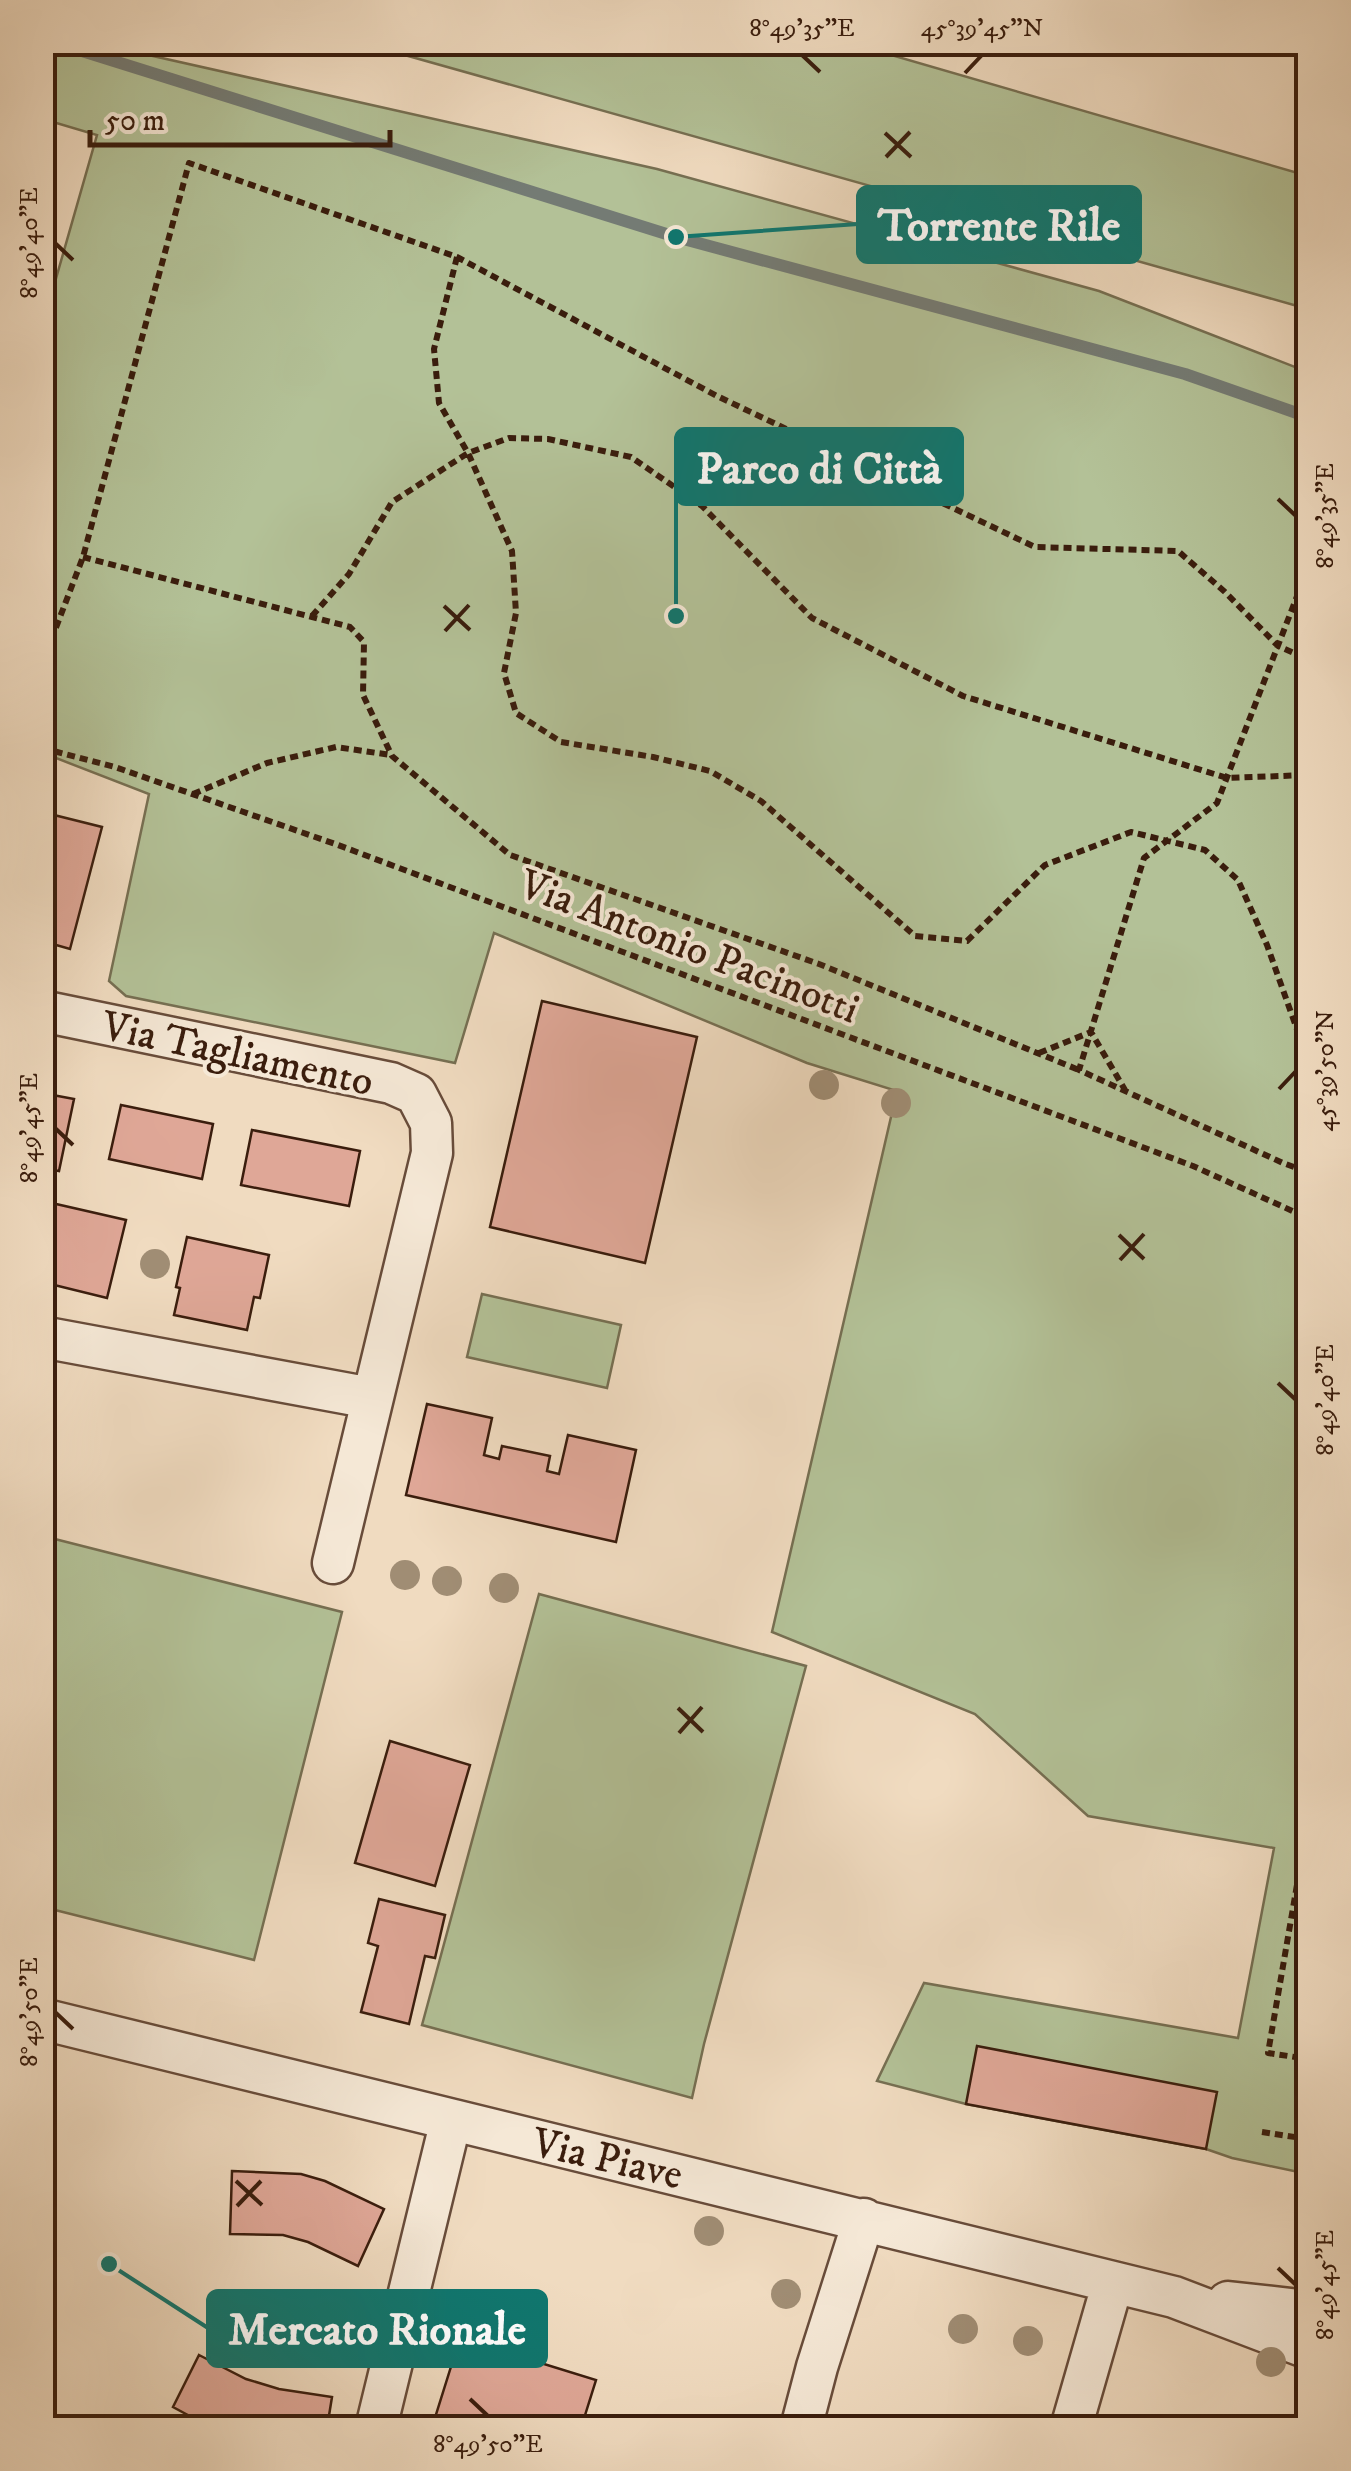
<svg xmlns="http://www.w3.org/2000/svg" width="1351" height="2471" viewBox="0 0 1351 2471" font-family="'IM FELL DW Pica',serif">
<style>
.green{fill:#b3c197;stroke:#766f52;stroke-width:2.5}
.lines{fill:none;stroke-linecap:round;stroke-linejoin:round}
.stream{stroke:#747b74;stroke-width:12}
.building{fill:#dfa797;stroke:#3a1d0d;stroke-width:2.5}
.minor-casing{stroke:#684c3a;stroke-width:45}
.path{stroke:#3a1d0d;stroke-width:6;stroke-dasharray:8 5;stroke-linecap:butt}
.minor{stroke:#f5e8d6;stroke-width:40}
.tree{fill:#a08d74}
.ticks{fill:none;stroke:#3a1d0d;stroke-width:4}
.labels{text-anchor:middle;stroke-width:8;stroke-linejoin:round;paint-order:stroke}
.street-label{font-size:42px;fill:#3a1d0d;stroke:#f5e8d6}
.leader{fill:none;stroke:#0f766e;stroke-width:4}
.callout-dot{fill:#0f766e;stroke:#f5e8d6;stroke-width:4}
.callout{fill:#0f766e;stroke:#0f766e;stroke-width:4}
.callout-label{font-size:45px;text-anchor:middle;font-weight:bold;fill:#fff}
.neatline{fill:none;stroke:#3a1d0d;stroke-width:4}
.ticks-label{font-size:25px;text-anchor:middle;fill:#3a1d0d}
</style>
<rect width="100%" height="100%" fill="#f0dbc0"/>
<filter id="stains"><feTurbulence type="fractalNoise" baseFrequency=".002" numOctaves="4"/><feColorMatrix values="0 0 0 0 .2 0 0 0 0 .09 0 0 0 0 .02 0 0 0 .5 -.17"/></filter>
<radialGradient id="worn" r=".72"><stop offset=".6" stop-color="#630" stop-opacity="0"/><stop offset="1" stop-color="#630" stop-opacity=".3"/></radialGradient>
<path class="green" d="M42,43H95L657,169L1099,291L1308,372V2174L1232,2158L1206,2149L966,2104L877,2081L924,1983L1238,2038L1274,1848L1088,1816L975,1714L772,1632L897,1091L807,1063L494,933L455,1063L126,996L109,981L149,794L43,753V324L97,135L43,119Z
M362,43H850L1308,176V309Z
M482,1294L621,1325L607,1388L467,1357Z
M43,1536L342,1612L254,1960L43,1907Z
M539,1594L806,1666L704,2044L692,2098L422,2025Z"/>
<g class="lines">
<path class="stream" d="M42,47L82,51L676,237L1185,374L1308,417"/>
</g>
<path class="building" d="M42,812L102,827L70,949L42,941Z
M542,1001L697,1037L645,1263L490,1227Z
M42,1093L74,1099L59,1171L42,1168Z
M121,1105L213,1124L202,1179L109,1159Z
M252,1130L360,1151L349,1206L241,1185Z
M43,1201L126,1220L107,1298L42,1282Z
M187,1237L269,1255L260,1298L254,1297L247,1330L174,1315L180,1288L176,1287Z
M427,1404L492,1418L484,1455L499,1459L502,1446L550,1456L547,1471L559,1474L568,1435L636,1450L616,1542L406,1495Z
M390,1741L470,1765L435,1886L355,1863Z
M379,1899L445,1915L435,1958L425,1956L409,2024L361,2012L378,1946L368,1943Z
M977,2046L1217,2092L1206,2149L966,2104Z
M232,2171L301,2174L325,2181L384,2209L358,2266L308,2242L283,2235L230,2234Z
M460,2338L596,2380L581,2428H458L434,2421Z
M199,2355L246,2379L279,2389L332,2397L327,2428H212L173,2407Z"/>
<g class="lines">
<g class="minor-casing">
<path id="minor" d="M42,1011L391,1083L416,1094L431,1123L432,1153L333,1563
M42,1337L371,1398
M42,2019L1174,2297L1308,2348
M1228,2302L1308,2311
M376,2428L451,2120
M801,2428L817,2367L864,2219
M1071,2428L1113,2282"/>
</g>
<path class="path" d="M457,257L434,349L439,403L468,453L512,551L516,613L504,673L516,713L561,742L653,757L710,771L761,801L915,936L967,941L1045,865L1131,832L1205,850L1238,880L1267,945L1304,1049L1308,1054
M83,557L350,627L364,642L363,695L392,756L510,855L819,964L1079,1070
M1308,568L1217,803L1144,858L1079,1070L1283,1163L1308,1172
M312,616L349,574L392,502L468,453L509,438L548,439L631,457L702,506L812,618L963,696L1227,778L1308,775
M42,664L83,557L189,163L457,257L717,396L1035,547L1178,551L1225,592L1278,646L1308,659
M42,748L115,767L338,845L1193,1166L1308,1218
M193,794L267,763L336,747L391,755
M1039,1053L1091,1032L1125,1090
M1308,1821L1268,2053L1308,2059
M1262,2132L1308,2139"/>
<use href="#minor" class="minor"/>
</g>
<g class="tree">
<circle cx="824" cy="1085" r="15"/>
<circle cx="896" cy="1103" r="15"/>
<circle cx="155" cy="1264" r="15"/>
<circle cx="405" cy="1575" r="15"/>
<circle cx="447" cy="1581" r="15"/>
<circle cx="504" cy="1588" r="15"/>
<circle cx="709" cy="2231" r="15"/>
<circle cx="786" cy="2294" r="15"/>
<circle cx="963" cy="2329" r="15"/>
<circle cx="1028" cy="2341" r="15"/>
<circle cx="1271" cy="2362" r="15"/>
</g>
<path class="ticks" d="M802,55L820,72M965,73L982,55M885,133L911,157M886,157L910,132M55,243L73,260M1278,499L1296,516M444,606L470,630M445,631L469,605M1279,1089L1296,1071M55,1128L73,1145M1119,1235L1144,1259M1120,1260L1144,1234M1278,1383L1296,1400M678,1708L703,1732M679,1733L702,1707M55,2012L73,2029M236,2181L262,2205M237,2206L261,2181M1278,2268L1296,2285M470,2399L488,2416"/>
<g class="labels">
<g class="street-label">
<text transform="translate(690 945) rotate(21)" y="15">Via Antonio Pacinotti</text>
<text transform="translate(238 1052) rotate(12)" y="15">Via Tagliamento</text>
<text transform="translate(608 2157) rotate(13)" y="15">Via Piave</text>
</g>
</g>
<path class="leader" d="M676 237L858 224M676 616L676 467M109 2264L208 2328"/>
<g class="callout-dot">
<circle cx="676" cy="237" r="10"/>
<circle cx="676" cy="616" r="10"/>
<circle cx="109" cy="2264" r="10"/>
</g>
<g class="callout">
<rect x="858" y="187" width="282" height="75" rx="10"/>
<rect x="676" y="429" width="286" height="75" rx="10"/>
<rect x="208" y="2291" width="338" height="75" rx="10"/>
</g>
<g class="callout-label">
<text x="999" y="240">Torrente Rile</text>
<text x="819" y="483">Parco di Città</text>
<text x="377" y="2344">Mercato Rionale</text>
</g>
<rect width="1351" height="2471" fill="none" stroke="#f0dbc0" stroke-width="110"/>
<path d="M90 130v15h300v-15" fill="none" stroke="#3a1d0d" stroke-width="5"/>
<text x="105" y="130" font-size="30" fill="#3a1d0d" stroke="#f5e8d6" stroke-width="8" paint-order="stroke">50 m</text>
<rect x="55" y="55" width="1241" height="2361" class="neatline"/>
<g class="ticks-label">
<text x="802" y="36">8°49'35"E</text>
<text x="982" y="36">45°39'45"N</text>
<text transform="translate(28 243) rotate(-90)" y="9">8°49'40"E</text>
<text transform="translate(1324 516) rotate(-90)" y="9">8°49'35"E</text>
<text transform="translate(1324 1071) rotate(-90)" y="9">45°39'50"N</text>
<text transform="translate(28 1128) rotate(-90)" y="9">8°49'45"E</text>
<text transform="translate(1324 1400) rotate(-90)" y="9">8°49'40"E</text>
<text transform="translate(28 2012) rotate(-90)" y="9">8°49'50"E</text>
<text transform="translate(1324 2285) rotate(-90)" y="9">8°49'45"E</text>
<text x="488" y="2452">8°49'50"E</text>
</g>
<rect width="100%" height="100%" filter="url(#stains)"/>
<rect width="100%" height="100%" fill="url(#worn)"/>
</svg>
